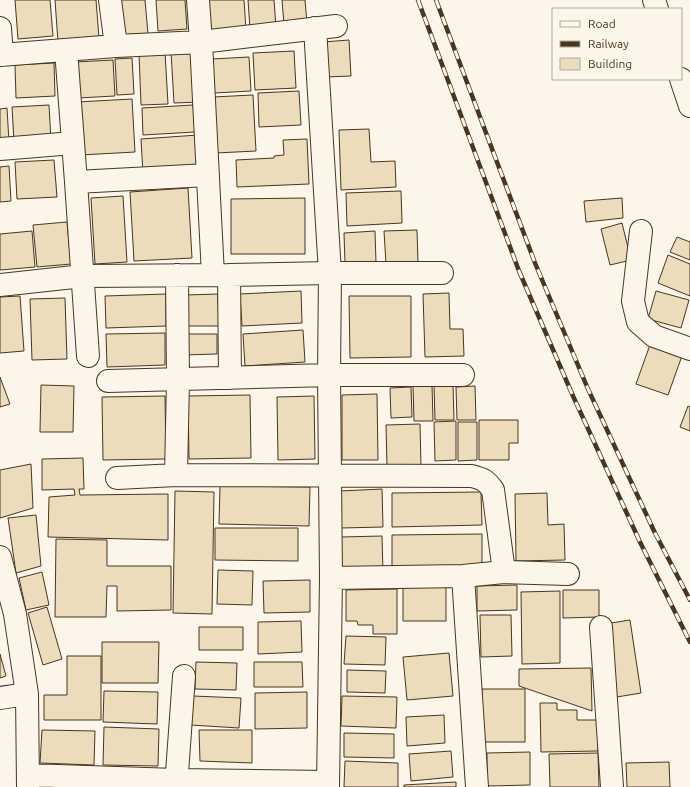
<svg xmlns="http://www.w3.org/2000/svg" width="690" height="787" viewBox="0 0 690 787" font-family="Ubuntu,sans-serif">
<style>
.building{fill:#ecdcbc;stroke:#4a3520}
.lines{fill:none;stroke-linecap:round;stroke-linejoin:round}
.minor-casing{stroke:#4a3520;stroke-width:24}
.minor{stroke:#fbf6e9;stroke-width:22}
.rail-casing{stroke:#4a3520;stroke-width:4.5}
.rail{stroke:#fbf6e9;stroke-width:3;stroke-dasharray:9;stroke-linecap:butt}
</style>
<rect width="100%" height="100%" fill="#fbf6e9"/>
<path class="building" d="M15,0H50L53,36L18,39Z
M55,0H96L99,38L58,42Z
M116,0H145L148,34L119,37Z
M156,0H185L187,29L158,31Z
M209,0H244L246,30L211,33Z
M248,0H274L276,27L250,29Z
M282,0H305L307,23L284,25Z
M349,40L351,76L325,77L323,42Z
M196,51L199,102L174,103L171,52Z
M294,51L296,88L255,90L253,53Z
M165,52L168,104L141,105L139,54Z
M249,57L251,91L214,93L212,59Z
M132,58L134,94L117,95L115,59Z
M113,60L115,96L78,98L76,62Z
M54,63L55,96L16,98L15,65Z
M299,91L301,125L259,127L258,93Z
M253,95L256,151L216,153L213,97Z
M132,99L135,152L80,155L77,102Z
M49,105L51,140L14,142L12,107Z
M193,105L195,132L143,135L142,108Z
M7,108L9,142H0V109Z
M369,129L371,162L395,161L396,187L341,190L339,130Z
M198,135L200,170L143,174L141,139Z
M307,139L309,184L237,187L236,160L274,158V156L284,155L283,140Z
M54,160L57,197L17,199L15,162Z
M9,166L11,201L0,202V167Z
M188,188L192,258L134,261L130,192Z
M401,191L402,223L347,226L346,193Z
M123,196L127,262L95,264L91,198Z
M305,198V254H231V199Z
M622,198L623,218L586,222L584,201Z
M67,222L71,264L37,267L33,225Z
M622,223L631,260L610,265L601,229Z
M417,230L418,263L386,264L384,231Z
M32,231L35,267L0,270V234Z
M375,231L376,263L345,264L344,233Z
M677,237L690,242V260L670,252Z
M668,255L690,264V296L658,283Z
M301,291L302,323L242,326L240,294Z
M656,291L689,300L681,328L648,319Z
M449,293L450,329H463L464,356L425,357L423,294Z
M166,294V326L106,328L105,296Z
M218,294L219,326H186V295Z
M20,296L24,351L0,353V297Z
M349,296H411V357L350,358Z
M65,298L67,359L32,360L30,299Z
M303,330L305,362L245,366L243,334Z
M165,333V365L107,367L106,334Z
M183,334H217V354L183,355Z
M651,342L683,353L668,395L636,384Z
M0,377L10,404L0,407Z
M41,385L74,386L73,432H40Z
M432,385L433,421H414L413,386Z
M434,385H453L454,420H435Z
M475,386L476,420H457L456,387Z
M411,387L412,417L391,418L390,388Z
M377,394L378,460H342V395Z
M250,395L251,458L189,459L188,396Z
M165,396L166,459L103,460L102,397Z
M314,396L315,459L278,460L277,397Z
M688,406L690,407V431L680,427Z
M479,420H518V443H509V460H479Z
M456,421V460L435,461L434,422Z
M458,422H477V460L458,461Z
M420,424L421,467H387L386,425Z
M83,458L84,489H79L80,495L168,494V540L48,537L49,497L75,495L74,489L42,490V459Z
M31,464L33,508L0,518V470Z
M220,486L310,487L309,526L219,524Z
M382,489L383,527L341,528L340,491Z
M175,491L214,492L212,614L173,613Z
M481,492L482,525L392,527V493Z
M547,493L548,525L564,524L565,560L516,561L515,494Z
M36,515L41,566L16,573L8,518Z
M215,528H298V561L215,560Z
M482,534V565L392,567V535Z
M382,536L383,572L342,573L341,537Z
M56,539L107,540V566H171V610L117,611V586H107L106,617H55Z
M218,570L253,571L252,605L217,604Z
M42,572L49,605L26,610L19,578Z
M310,580V612L264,613L263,581Z
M517,585V610L477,611V586Z
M403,586H446V621H403Z
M397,589V634H373V625H358L357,621H346V590Z
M563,590H599V617L563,618Z
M560,591V663L522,664L521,592Z
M47,607L62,659L43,665L28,613Z
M480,615H511L512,656L481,657Z
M630,620L641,693L617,697L605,624Z
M301,621L302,652L258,654V622Z
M199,627H243V650H199Z
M346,636L386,637L385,665L344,664Z
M102,642H159L158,683H102Z
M449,653L453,696L407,700L403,657Z
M0,654L6,676L0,678Z
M67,656H101V720H44V695H67Z
M196,662L237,663L236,690L195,689Z
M254,662H302L303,687H254Z
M591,668L592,711L519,686V669Z
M347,670L386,671L385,693L347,692Z
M482,689H525V742H482Z
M104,691L158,692L157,724L103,722Z
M307,692V728L255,729V693Z
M193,696L241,698L239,728L191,725Z
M342,696L397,697L396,728L341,726Z
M540,703H557V710H577V720H598V751L541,752Z
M444,715L445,743L407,746L406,717Z
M104,727L159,729L158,766L103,765Z
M42,730L95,731L94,765L40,763Z
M199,730H252V763L200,761Z
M344,733L394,734V758L344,757Z
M451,751L453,777L411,781L409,754Z
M530,752V785L487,786V753Z
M598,753L599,787H550L549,754Z
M345,761L398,763V787H344Z
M669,762L670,787H627L626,763Z
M456,782V787H404V785Z"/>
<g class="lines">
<g class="minor-casing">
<path id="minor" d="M110,0L116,46
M198,0L201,42L213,275
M654,0L657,9
M0,28L2,55
M315,28L330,273L329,375L331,578L328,787
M66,50L76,182L88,356
M0,55L116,46L201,42L336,26
M681,79L690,106
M0,149L73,143
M76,182L208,175
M641,231L633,301L638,322L654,336L690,349
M229,275L230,378
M0,285L83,276L229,275L330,273H442
M108,381L329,375H463
M176,475L178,380L177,275
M117,478L176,475L472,476C483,479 486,480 493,490L504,572
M0,557L15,614L27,694L28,787
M463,576L477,787
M331,578L463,576L504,572L568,574
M601,627L612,787
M0,698L27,694
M28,775L176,780L328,782
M176,787L184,676"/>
</g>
<use href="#minor" class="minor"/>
<g class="rail-casing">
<path id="rail" d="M418,0L519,271L573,396L640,542L690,642
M436,0L535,263L588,389L655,533L690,600"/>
</g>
<use href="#rail" class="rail"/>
</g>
<rect x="552" y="8" width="130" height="72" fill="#fbf6e9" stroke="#b4a999"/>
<rect x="560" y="21" width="20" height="6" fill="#fbf6e9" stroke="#b4a999"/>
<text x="588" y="28" font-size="12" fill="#4a3520">Road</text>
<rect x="560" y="41" width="20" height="6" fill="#4a3520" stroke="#b4a999"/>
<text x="588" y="48" font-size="12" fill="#4a3520">Railway</text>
<rect x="560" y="58" width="20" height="12" fill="#ecdcbc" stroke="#b4a999"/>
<text x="588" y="68" font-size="12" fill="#4a3520">Building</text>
</svg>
